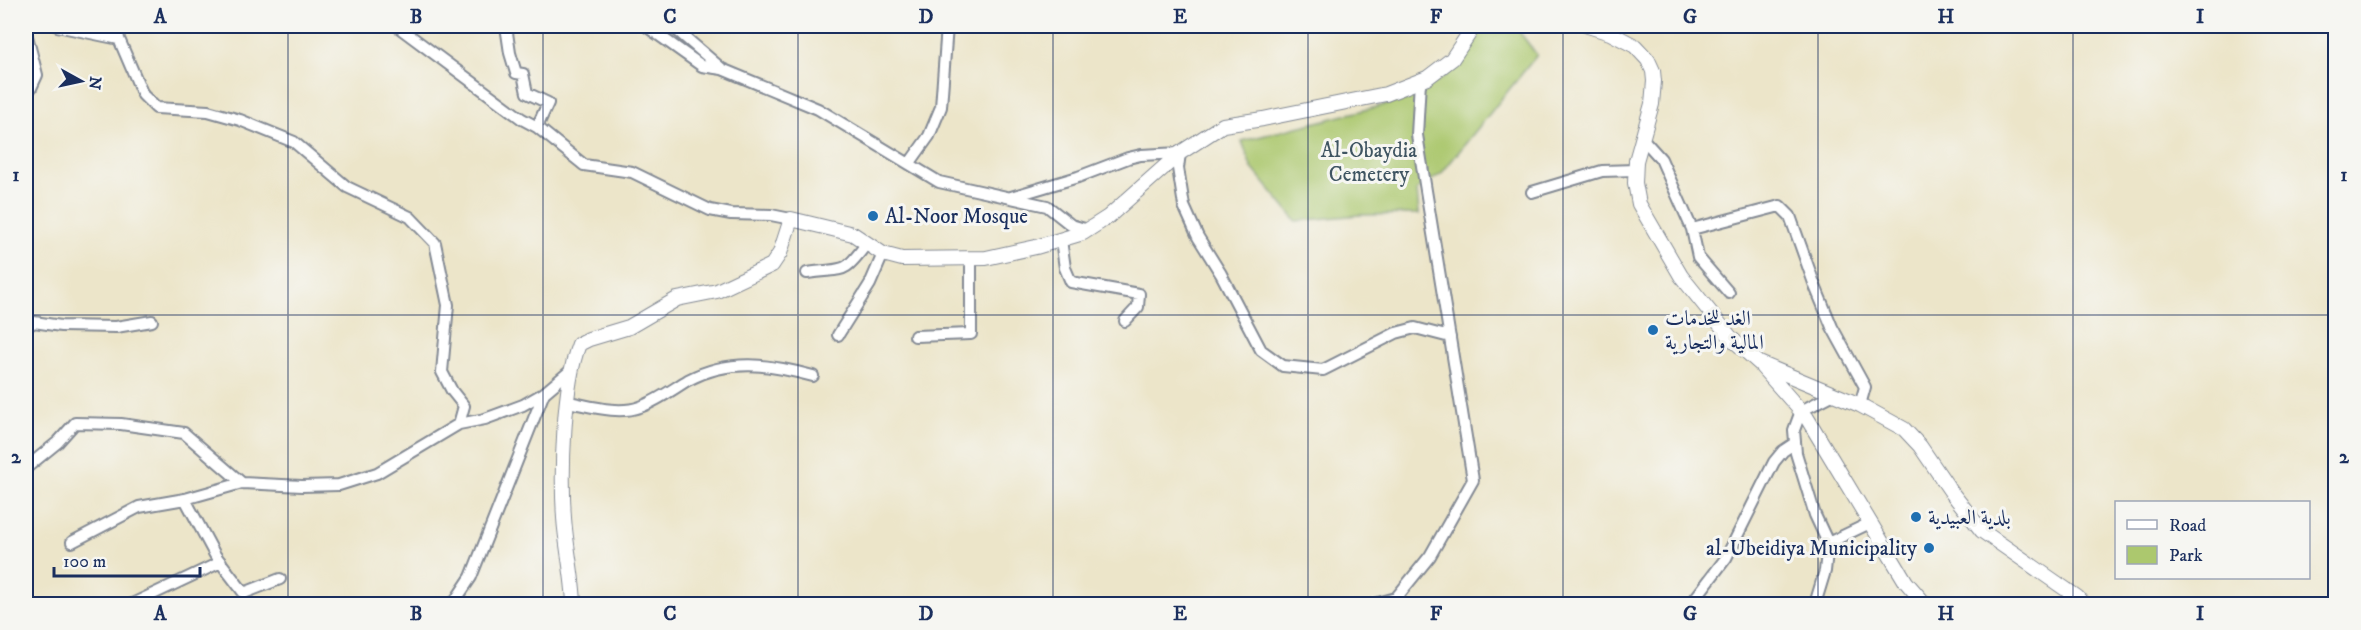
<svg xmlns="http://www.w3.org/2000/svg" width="2361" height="630" viewBox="0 0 2361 630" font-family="'IM FELL DW Pica',Amiri,serif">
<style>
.green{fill:#acc86e;stroke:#647c66;stroke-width:1.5}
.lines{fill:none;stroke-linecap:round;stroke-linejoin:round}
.street-casing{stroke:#848a94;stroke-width:14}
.secondary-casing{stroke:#848a94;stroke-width:16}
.street{stroke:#fff;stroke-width:10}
.secondary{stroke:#fff;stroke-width:14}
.grid{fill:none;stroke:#1b2f5e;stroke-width:1.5;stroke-opacity:0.55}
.poi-dot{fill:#1f6fb2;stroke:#f6f6f2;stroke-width:2}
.labels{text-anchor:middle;stroke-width:6;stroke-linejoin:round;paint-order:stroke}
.park-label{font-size:21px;fill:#3f5562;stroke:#f6f6f2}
.poi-label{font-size:21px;fill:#1b2f5e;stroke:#f6f6f2;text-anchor:start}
.neatline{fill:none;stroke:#1b2f5e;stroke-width:2}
.grid-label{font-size:20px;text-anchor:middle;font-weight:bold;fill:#1b2f5e}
</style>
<rect width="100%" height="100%" fill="#f6f6f2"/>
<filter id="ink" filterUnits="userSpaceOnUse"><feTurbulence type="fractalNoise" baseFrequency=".0167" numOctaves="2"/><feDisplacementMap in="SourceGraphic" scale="12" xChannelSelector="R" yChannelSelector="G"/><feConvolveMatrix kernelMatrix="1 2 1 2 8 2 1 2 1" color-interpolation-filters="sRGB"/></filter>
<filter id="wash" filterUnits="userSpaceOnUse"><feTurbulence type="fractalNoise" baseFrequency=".008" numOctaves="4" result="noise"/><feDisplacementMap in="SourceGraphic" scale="24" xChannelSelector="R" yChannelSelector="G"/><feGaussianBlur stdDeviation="1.35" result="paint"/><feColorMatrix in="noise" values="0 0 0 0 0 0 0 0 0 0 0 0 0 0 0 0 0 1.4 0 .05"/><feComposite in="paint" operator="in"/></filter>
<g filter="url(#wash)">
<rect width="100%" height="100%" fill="#ece5c9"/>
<path class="green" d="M1482,26H1515L1537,55L1441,174L1417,190L1419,214L1359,215L1296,221L1251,167L1242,141L1408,99L1445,76Z"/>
</g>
<g filter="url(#ink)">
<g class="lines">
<g class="street-casing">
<path id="street" d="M57,26L119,39
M117,26L119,39L143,95L156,108L208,111L240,120L294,142L347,187L410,217L435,243L448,305L442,372L452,391L464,406L459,424
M397,26L522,119L537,127L584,165L632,172L710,210L731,214L771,215L791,219
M506,26L510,53L516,73L523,74L527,93L548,103L537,127
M646,26L702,66L722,69
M672,26L722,69L818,109L939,182L1047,206L1071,225L1088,230
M26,32L37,75L31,88L26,89
M1642,138L1661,159L1692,229
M909,164L929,136L941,107L947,26
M1532,192L1602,171L1636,170
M1011,197L1078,177L1128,158L1141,155L1180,153L1178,168L1184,206L1198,237L1221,274L1261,350L1283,366L1323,370L1396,333L1415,328L1450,337
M1061,240L1065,268L1071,282L1139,294L1138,307L1125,321
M807,273C845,267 842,277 867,243
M1729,293L1698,257L1692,229L1780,206L1790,216L1815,286L1832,327L1865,387L1860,405
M26,327L34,322L61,326L116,327L152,321
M838,335L870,284L883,254
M915,336L971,334V259
M568,402C590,406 618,415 640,407C657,401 673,389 688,380C730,358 769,364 813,376
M26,468L58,442L75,423L121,424L184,433L242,483L302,486L339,485L377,473L459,424L485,419L523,405L544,393L570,371
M185,499L215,555L244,593L280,579
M72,542L139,507L185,499L242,483
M1828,543L1870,523
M132,604L221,562
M453,604L471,577L544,393
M1374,604L1396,598L1430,556L1473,480L1417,135L1420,81
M1691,604L1726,558L1774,462L1783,451L1795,443
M1815,604L1825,571L1828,543L1815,515L1796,453L1794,430L1801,411L1832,395"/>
</g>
<g class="secondary-casing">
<path id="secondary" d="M1588,26L1610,33L1635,46L1648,60L1653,71L1654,81L1652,104L1636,161L1635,183L1639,204L1681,276L1731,338L1759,363L1860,405L1904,429L1920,446L1952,493L1982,531L2077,597L2083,604
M1762,367L1807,418L1906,582L1925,604
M574,604C573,575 566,547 564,518C561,473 563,385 579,344L589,339L629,327L677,299L717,291L772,265L780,253L791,219L853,234L883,254L902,259L986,258L1036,247L1083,233L1108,217L1180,153L1223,125L1263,119L1386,94L1427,78L1452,59L1474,26"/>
</g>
<use href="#street" class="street"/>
<use href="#secondary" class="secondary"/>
</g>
</g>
<path class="grid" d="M288,26V604M543,26V604M798,26V604M1053,26V604M1308,26V604M1563,26V604M1818,26V604M2073,26V604M26,315H2336"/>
<g class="poi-dot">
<circle cx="873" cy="216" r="6"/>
<circle cx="1653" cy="330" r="6"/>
<circle cx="1916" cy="517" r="6"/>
<circle cx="1929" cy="548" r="6"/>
</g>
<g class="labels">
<g class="park-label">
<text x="1369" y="157">Al-Obaydia<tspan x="1369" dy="24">Cemetery</tspan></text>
</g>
<g class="poi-label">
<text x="885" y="223">Al-Noor Mosque</text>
<text x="1665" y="325">الغد للخدمات<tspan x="1665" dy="24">المالية والتجارية</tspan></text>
<text x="1928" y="524">بلدية العبيدية</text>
<text x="1917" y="555" text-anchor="end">al-Ubeidiya Municipality</text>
</g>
</g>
<rect width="2361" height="630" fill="none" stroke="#f6f6f2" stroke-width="66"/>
<rect x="2115" y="501" width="195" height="78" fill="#f6f6f2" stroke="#9ea6b7" stroke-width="1.5"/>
<rect x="2127" y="520" width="30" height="9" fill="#ffffff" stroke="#9ea6b7" stroke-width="1.5"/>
<text x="2169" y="531" font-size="18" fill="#1b2f5e">Road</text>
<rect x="2127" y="546" width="30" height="18" fill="#acc86e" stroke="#9ea6b7" stroke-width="1.5"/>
<text x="2169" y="561" font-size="18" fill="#1b2f5e">Park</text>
<g transform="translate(81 81) rotate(98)" stroke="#f6f6f2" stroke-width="4.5" paint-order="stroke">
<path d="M0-4.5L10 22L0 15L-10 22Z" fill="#1b2f5e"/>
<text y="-9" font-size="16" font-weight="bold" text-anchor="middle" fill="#1b2f5e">N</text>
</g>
<path d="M54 567v9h146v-9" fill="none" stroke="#1b2f5e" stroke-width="3"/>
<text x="63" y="567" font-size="18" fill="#1b2f5e" stroke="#f6f6f2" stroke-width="4.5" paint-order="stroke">100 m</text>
<rect x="33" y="33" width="2295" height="564" class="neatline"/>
<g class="grid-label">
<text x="160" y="23">A</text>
<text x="416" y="23">B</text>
<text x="670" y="23">C</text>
<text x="926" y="23">D</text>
<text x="1180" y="23">E</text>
<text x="1436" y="23">F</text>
<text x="1690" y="23">G</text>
<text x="1946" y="23">H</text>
<text x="2200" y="23">I</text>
<text x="16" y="181">1</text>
<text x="2344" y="181">1</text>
<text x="16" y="463">2</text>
<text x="2344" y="463">2</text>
<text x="160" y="620">A</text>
<text x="416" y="620">B</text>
<text x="670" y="620">C</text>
<text x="926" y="620">D</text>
<text x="1180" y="620">E</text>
<text x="1436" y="620">F</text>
<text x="1690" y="620">G</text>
<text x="1946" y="620">H</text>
<text x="2200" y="620">I</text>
</g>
</svg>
